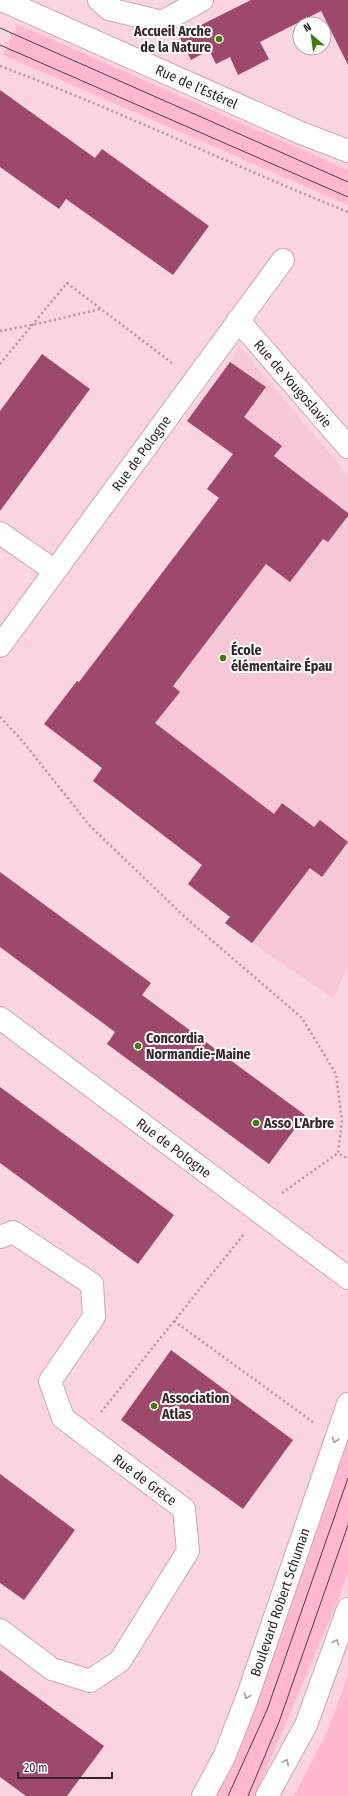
<svg xmlns="http://www.w3.org/2000/svg" width="348" height="1796" viewBox="0 0 348 1796" font-family="'Fira Sans Condensed',sans-serif">
<style>
.built{fill:#f6c7d7}
.green{fill:#ffb8d0}
.building{fill:#9c496a}
.lines{fill:none;stroke-linecap:round;stroke-linejoin:round}
.minor-casing{stroke:#cba6b2;stroke-width:24}
.path{stroke:#b3959f;stroke-width:2.5;stroke-dasharray:2 3;stroke-linecap:butt}
.minor{stroke:#fff;stroke-width:22}
.tram{stroke:#503f44;stroke-width:1}
.oneway{stroke:#a49d9f}
.poi-dot{fill:#457a0a;stroke:#fff;stroke-width:1.5}
.labels{text-anchor:middle;stroke-width:4;stroke-linejoin:round;paint-order:stroke}
.poi-label{font-size:14px;font-weight:bold;fill:#34262a;stroke:#fff;text-anchor:start}
.street-label{font-size:14px;fill:#34262a;stroke:#fff}
</style>
<rect width="100%" height="100%" fill="#fbd4e1"/>
<path class="built" d="M239,346L348,475V967L333,998L252,943L225,923L236,909L222,910L187,884L209,856L202,851L195,860L93,781L113,755L44,724L77,681L79,682L115,635L226,503L207,489L233,455L187,421L230,362Z"/>
<path class="green" d="M17,24L348,170V205L3,55Z
M348,1424V1573L340,1595L255,1796H213Z
M348,1675V1796H294L328,1730Z"/>
<path class="building" d="M251,0H348V65L321,11L260,42L269,59L238,75L230,57L216,64L209,50L191,60L179,36Z
M0,90L95,158L102,149L209,226L173,275L66,199L59,209L0,167Z
M42,354L90,389L0,511V411Z
M230,362L266,387L244,417L282,446L274,456L348,513V516L328,542L323,539L290,582L266,564L173,686L180,692L155,723L274,814L282,803L314,827L320,820L348,842L322,877L310,868L252,943L225,923L230,917L188,884L202,865L93,781L102,768L44,724L77,681L79,682L219,498L207,489L233,454L187,421Z
M0,872L151,983L142,995L305,1115L269,1164L107,1044L115,1032L0,947Z
M0,1087L174,1215L138,1264L0,1163Z
M171,1350L293,1440L243,1509L121,1420Z
M0,1474L75,1530L24,1600L0,1583Z
M0,1670L104,1746L67,1796H26L0,1777Z"/>
<g class="lines">
<g class="minor-casing">
<g id="minor">
<path id="s1" d="M2,0L301,133L348,151"/>
<path d="M99,0L109,9L162,22L202,0"/>
<path id="s2" d="M238,320L348,447"/>
<path d="M0,533L55,571"/>
<path id="s3" d="M0,646L283,260"/>
<path id="s4" d="M0,1018L348,1278"/>
<path id="s5" d="M0,1237L13,1232L92,1284L94,1317L50,1381L63,1418L184,1509L188,1551L120,1661L90,1681L52,1669L0,1630"/>
<path id="s6" d="M203,1796L224,1757L247,1698L348,1404"/>
<path d="M267,1796L306,1725L348,1609"/>
</g>
</g>
<path class="path" d="M0,66C118,110 231,165 348,212
M0,331L32,325L101,309
M0,364L67,283L172,363
M0,717L20,738L90,826L187,919L302,1018L336,1074L342,1121L338,1153L348,1159
M282,1193L338,1153
M174,1321L313,1422
M101,1412L244,1234"/>
<use href="#minor" class="minor"/>
<path class="tram" d="M0,28L348,182
M0,45L348,197
M228,1796L267,1710L348,1478
M248,1796L279,1722L348,1525"/>
</g>
<defs><path id="oneway-chevron" d="M-2-3.5L2.5 0L-2 3.5" fill="none" stroke-width="1.6" stroke-linecap="round" stroke-linejoin="round"/></defs>
<g class="oneway">
<use href="#oneway-chevron" transform="translate(335 1440) rotate(109)"/>
<use href="#oneway-chevron" transform="translate(336 1642) rotate(-70)"/>
<use href="#oneway-chevron" transform="translate(247 1696) rotate(110)"/>
<use href="#oneway-chevron" transform="translate(286 1762) rotate(-62)"/>
</g>
<g class="poi-dot">
<circle cx="219" cy="39" r="4"/>
<circle cx="223" cy="658" r="4"/>
<circle cx="138" cy="1046" r="4"/>
<circle cx="256" cy="1123" r="4"/>
<circle cx="154" cy="1406" r="4"/>
</g>
<g class="labels">
<g class="poi-label">
<text x="211" y="36" text-anchor="end">Accueil Arche<tspan x="211" dy="16">de la Nature</tspan></text>
<text x="231" y="655">École<tspan x="231" dy="16">élémentaire Épau</tspan></text>
<text x="146" y="1043">Concordia<tspan x="146" dy="16">Normandie-Maine</tspan></text>
<text x="264" y="1128">Asso L'Arbre</text>
<text x="162" y="1403">Association<tspan x="162" dy="16">Atlas</tspan></text>
</g>
<g class="street-label">
<text dy="5" stroke="none"><textPath href="#s1" startOffset="213">Rue de l'Estérel</textPath></text>
<text dy="5" stroke="none"><textPath href="#s2" startOffset="84">Rue de Yougoslavie</textPath></text>
<text dy="5" stroke="none"><textPath href="#s3" startOffset="239">Rue de Pologne</textPath></text>
<text dy="5" stroke="none"><textPath href="#s4" startOffset="217">Rue de Pologne</textPath></text>
<text dy="5" stroke="none"><textPath href="#s5" startOffset="361">Rue de Grèce</textPath></text>
<text dy="5" stroke="none"><textPath href="#s6" startOffset="209">Boulevard Robert Schuman</textPath></text>
</g>
</g>
<g transform="translate(312 36) rotate(331)"><circle r="19" fill="#ffffff" stroke="#aea8aa"/>
<path d="M0-3L7 15L0 10L-7 15Z" fill="#457a0a"/>
<text y="-6" font-size="11" font-weight="bold" text-anchor="middle" fill="#34262a">N</text>
</g>
<path d="M18 1772v6h94v-6" fill="none" stroke="#34262a" stroke-width="2"/>
<text x="24" y="1772" font-size="12" fill="#34262a" stroke="#ffffff" stroke-width="3" paint-order="stroke">20 m</text>
</svg>
